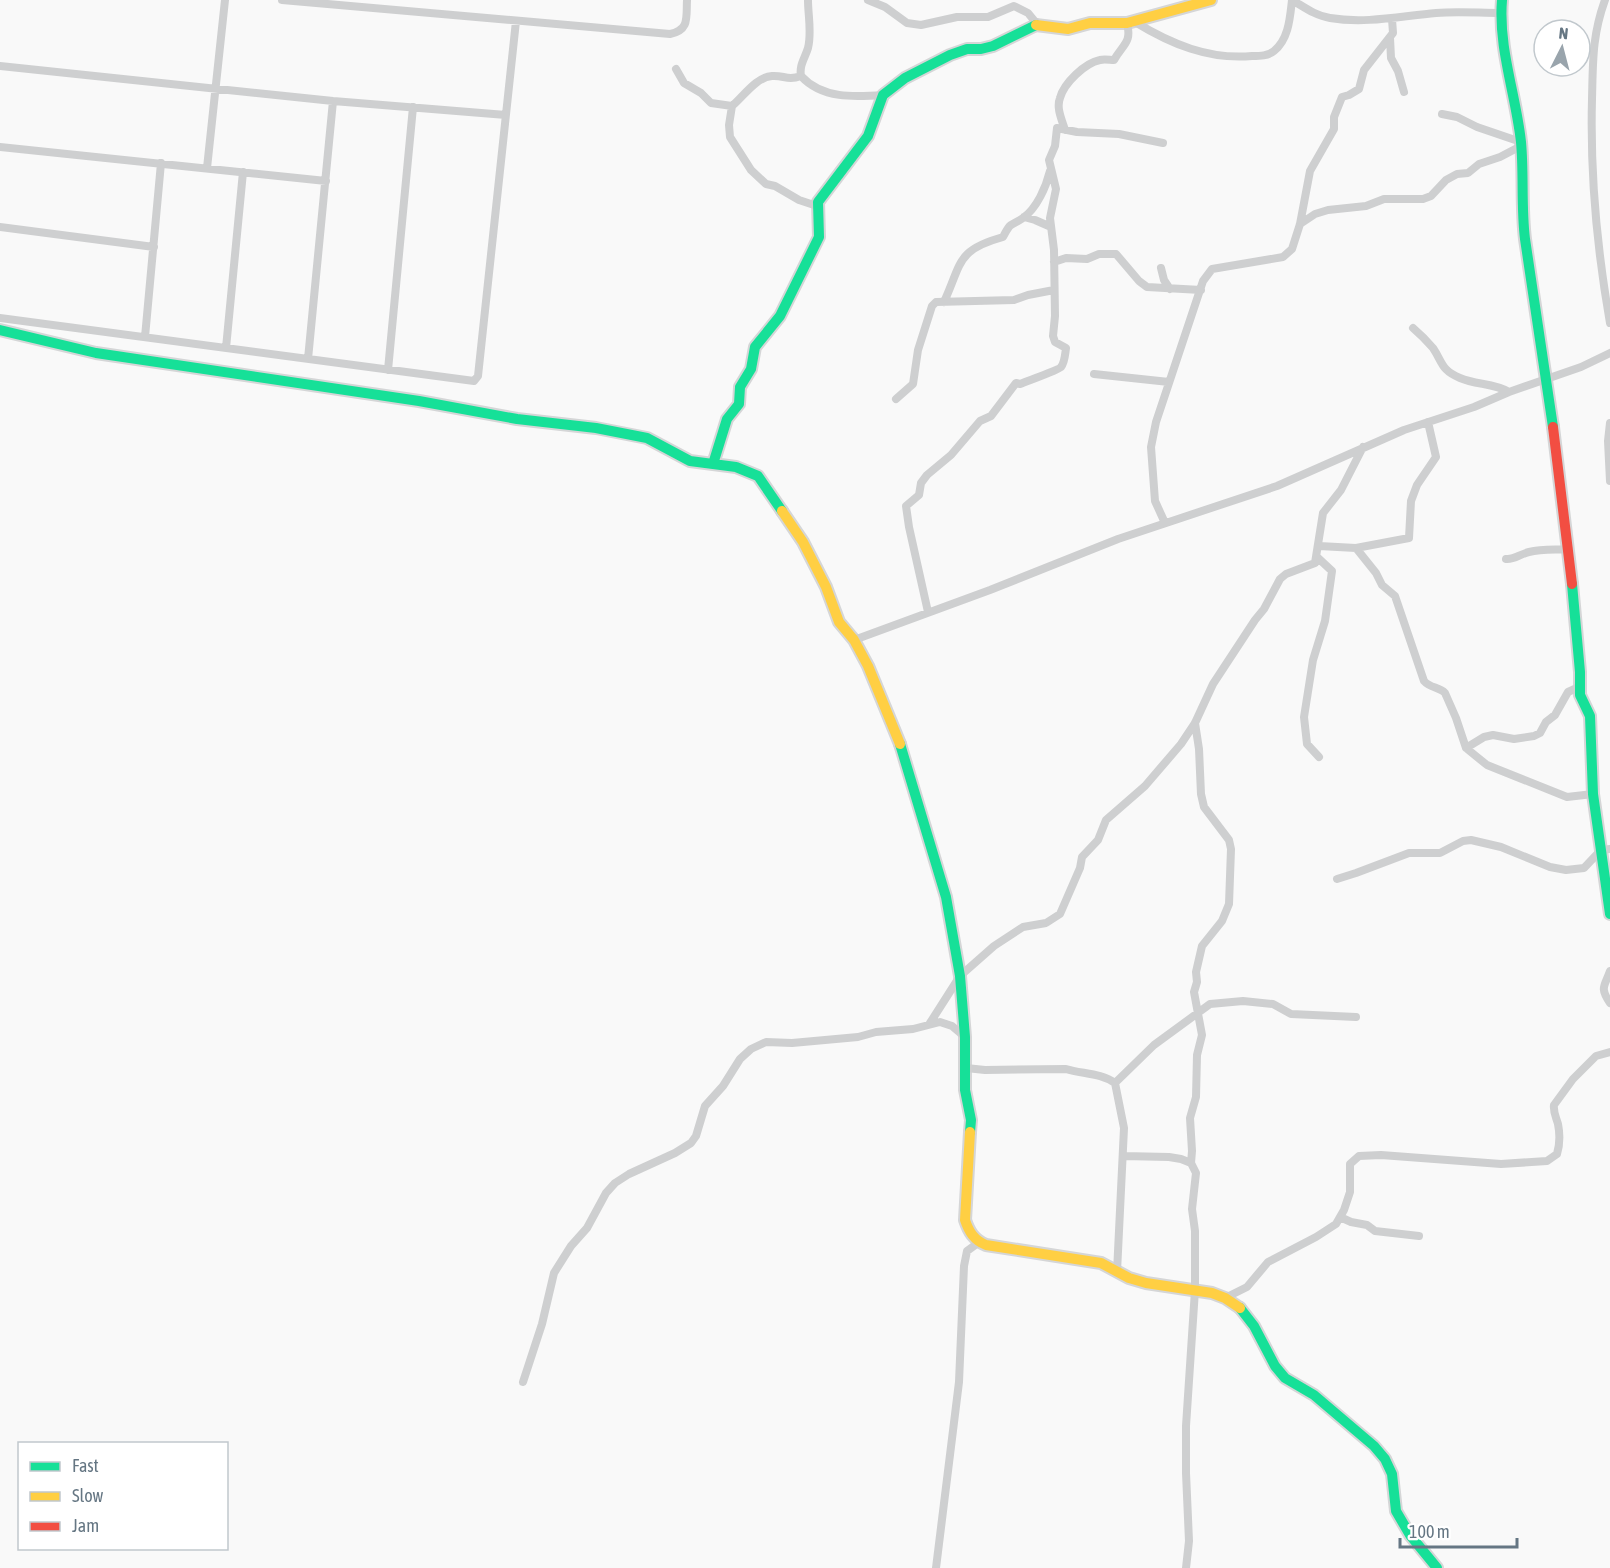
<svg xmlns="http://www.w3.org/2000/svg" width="1610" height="1568" viewBox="0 0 1610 1568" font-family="'Asap Condensed',sans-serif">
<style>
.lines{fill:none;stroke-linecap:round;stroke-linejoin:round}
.fast-casing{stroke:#d5d6d7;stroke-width:14}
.slow-casing{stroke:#d5d6d7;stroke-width:14}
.jam-casing{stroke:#d5d6d7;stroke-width:14}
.street{stroke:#cecfd0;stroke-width:8}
.fast{stroke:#16e098;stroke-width:10}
.slow{stroke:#ffcf43;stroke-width:10}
.jam{stroke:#f24e42;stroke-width:10}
</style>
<rect width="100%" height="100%" fill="#f9f9f9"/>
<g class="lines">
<g class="fast-casing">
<path id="fast" d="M1502,0C1498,48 1516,95 1521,142C1524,174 1521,207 1525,239L1553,427
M0,330L96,353L419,401L517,419L596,428L647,438L690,461L736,467L758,476L782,511
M713,464L727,419L739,404L740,387L751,369L755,347L780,316L819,237L818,202L868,136L883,95L905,78L950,55L967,49H981L993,46L1036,25
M1572,584L1580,672V695L1590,716L1593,794L1610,914
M900,744L946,897L960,976L965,1037V1090L971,1120L970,1132
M1240,1308L1254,1326L1275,1366L1285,1378L1314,1395L1374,1446L1385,1459L1392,1474L1396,1511L1410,1535L1437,1568"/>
</g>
<g class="slow-casing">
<path id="slow" d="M1036,25L1068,29L1090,23H1127L1211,0
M782,511L803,542L826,587L839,622L854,640L868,666L900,744
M970,1132L965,1220C969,1232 974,1240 986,1245L1101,1263L1129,1278L1146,1283L1212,1293L1225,1298L1240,1308"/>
</g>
<g class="jam-casing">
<path id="jam" d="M1553,427L1572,584"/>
</g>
<path class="street" d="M282,0L670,34C690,30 686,17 687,0
M808,0C808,16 812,32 808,48C805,58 799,65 801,76C822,99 854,97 883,95
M868,0L885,7L907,23L921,25L957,17H988L1014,6L1028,13L1037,24
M1605,0C1592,36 1593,62 1592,99C1590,174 1597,249 1610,323
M1135,22C1171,44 1209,60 1252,56C1260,56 1268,56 1274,51C1289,39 1290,17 1292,0C1304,7 1316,16 1330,18C1366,24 1401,16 1436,13C1458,11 1479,13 1501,13
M1390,38L1391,58L1398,71L1404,92
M0,66L333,101L506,115
M676,69L684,83L701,93L711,103L732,106C743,97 756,77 772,76C784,75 787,81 801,76
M732,106L729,125L730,137L751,170L766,184L775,186L799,200L817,206
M1442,114L1457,117L1477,127L1521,142
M1065,130C1062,120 1056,108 1060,98C1064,83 1085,63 1100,60C1104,59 1110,60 1114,60C1123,44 1132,43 1127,23
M0,147L326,181
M207,168L225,0
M1024,217L1035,220L1051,227
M1300,224L1315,214L1328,210L1366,206L1384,199H1423L1431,196L1446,180L1457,174L1468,173L1479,164L1500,157L1521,146
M0,227L154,247
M1054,262L1066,258L1087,259L1099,254H1116L1139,281L1147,287L1201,290
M1161,268L1164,280L1170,289
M944,302C962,263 956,250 1003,237C1012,220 1010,227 1023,218C1037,208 1046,187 1050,171
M0,318L474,381L478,376L516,21
M1413,328C1420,334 1427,341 1433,348C1443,363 1441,370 1460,378C1476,385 1494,383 1509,392
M145,337L161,163
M226,348L243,172
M308,359L333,101
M388,370L413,107
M1094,374L1169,382
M896,399L913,384L918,350L932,306L936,302L1014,300L1028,295L1054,290
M1610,423L1608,441L1610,481
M1165,523L1155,501L1151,447L1156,422L1203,281L1212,269L1283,257L1292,249L1300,224L1310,171L1334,129V117L1342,97L1349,95L1359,89L1364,70L1393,33L1392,19
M1319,546L1356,548L1376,573L1382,585L1395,596L1424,681C1430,688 1439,687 1445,693L1456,718L1466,748L1487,765L1567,797L1593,794
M1356,548L1409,538L1411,501L1417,485L1436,457L1428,422
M1317,557L1332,571L1325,621L1313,660L1304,717L1307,744L1319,757
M1506,559C1514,560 1520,554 1529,552C1542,549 1555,550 1569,549
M928,612L909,527L906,506L919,495L921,483L927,475L951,455L980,421L991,416L1016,383L1020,384C1027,381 1059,370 1061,367C1065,362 1065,354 1066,348L1055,342L1053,336L1055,316L1054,250L1050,218L1056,189L1049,160L1055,146L1057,128L1077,132L1119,134L1163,143
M854,640L990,590L1118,539L1277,486L1404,430L1474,407L1509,392L1581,367L1610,353
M1466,748L1484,737L1493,735L1514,739L1534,736L1540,733L1546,722L1555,715L1568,692L1579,687
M1337,879L1356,873L1409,853H1440L1463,841L1471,840L1501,847L1550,867L1566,870L1584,868L1601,850L1610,849
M1610,971C1605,986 1599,987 1610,1003
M930,1023L960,976L994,946L1023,927L1046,923L1060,914L1080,868L1082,857L1098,840L1106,820L1145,786L1181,744L1195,723L1213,684L1255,620L1264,609L1280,579L1286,574L1315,563L1323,513L1341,490L1363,447
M966,1068L985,1070L1066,1069C1082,1074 1101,1073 1115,1083L1124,1128L1117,1272
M1115,1083L1154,1045L1210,1004L1243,1001L1273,1004L1291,1014L1356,1017
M1123,1156L1169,1157L1181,1159L1191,1163L1196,1173L1192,1209L1195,1231V1290L1186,1426V1473L1189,1541L1186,1568
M1191,1163L1192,1151L1190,1118L1196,1097L1197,1055L1202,1035L1194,992L1197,982L1196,972L1202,946L1222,921L1229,904L1231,849L1229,840L1204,807L1201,794L1199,749L1195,723
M1340,1217L1351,1222L1367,1225L1375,1231L1419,1236
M1225,1298L1247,1287L1268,1262L1316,1237L1336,1224L1344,1210L1350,1192V1164L1359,1156L1381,1155L1501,1164L1547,1161L1557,1154C1560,1144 1560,1134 1558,1124C1556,1117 1553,1112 1554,1105L1573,1079L1596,1056L1610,1052
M523,1382L542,1324L554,1273L571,1246L587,1228L606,1193L615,1183L629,1174L675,1153L691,1143L696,1136L705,1106L723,1086L740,1059L751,1049L766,1042L792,1043L858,1037L876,1032L913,1029L940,1022L952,1026L965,1037
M936,1568L959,1382L964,1266L967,1251L978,1243"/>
<use href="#fast" class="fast"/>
<use href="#slow" class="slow"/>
<use href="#jam" class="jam"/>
</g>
<rect x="18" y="1442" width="210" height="108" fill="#ffffff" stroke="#c1c8cd" stroke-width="1.5"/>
<rect x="30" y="1462" width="30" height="9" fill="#16e098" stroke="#c1c8cd" stroke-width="1.5"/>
<text x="72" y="1472" font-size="18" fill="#657683">Fast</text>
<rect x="30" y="1492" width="30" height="9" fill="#ffcf43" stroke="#c1c8cd" stroke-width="1.5"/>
<text x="72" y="1502" font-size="18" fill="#657683">Slow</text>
<rect x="30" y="1522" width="30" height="9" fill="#f24e42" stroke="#c1c8cd" stroke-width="1.5"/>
<text x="72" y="1532" font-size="18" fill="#657683">Jam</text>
<g transform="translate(1562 48) rotate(6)"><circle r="28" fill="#ffffff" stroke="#c1c8cd" stroke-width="1.5"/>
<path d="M0-4.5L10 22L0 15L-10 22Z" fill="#99a4ac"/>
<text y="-9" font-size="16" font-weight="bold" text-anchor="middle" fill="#657683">N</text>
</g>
<path d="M1400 1538v9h117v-9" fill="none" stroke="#657683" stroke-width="3"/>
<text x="1409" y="1538" font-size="18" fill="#657683" stroke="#ffffff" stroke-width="4.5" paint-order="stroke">100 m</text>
</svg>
